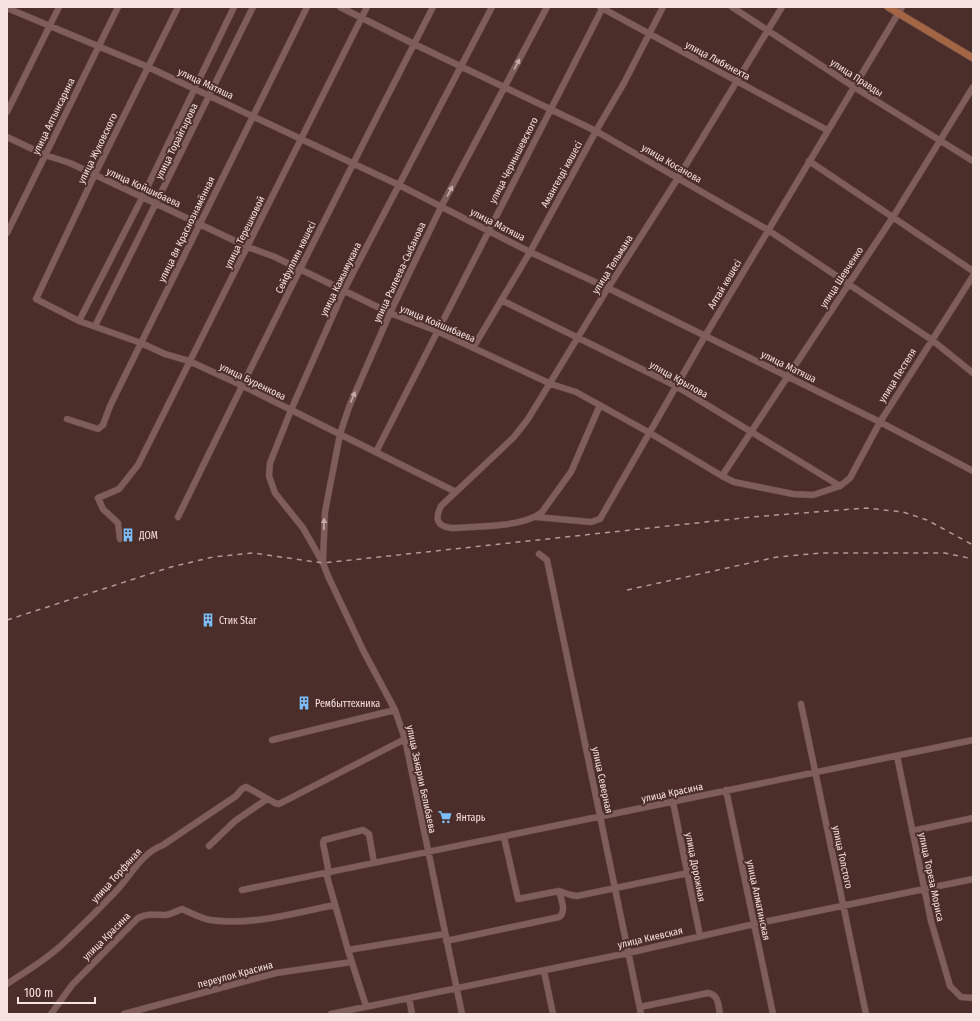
<svg xmlns="http://www.w3.org/2000/svg" width="980" height="1021" viewBox="0 0 980 1021" font-family="'Fira Sans Condensed',sans-serif">
<style>
.lines{fill:none;stroke-linecap:round;stroke-linejoin:round}
.minor-casing{stroke:#634a48;stroke-width:7}
.major-casing{stroke:#634a48;stroke-width:8}
.minor{stroke:#7f5d5a;stroke-width:6}
.major{stroke:#a36543;stroke-width:7}
.rail{stroke:#b29a98;stroke-width:1.5;stroke-dasharray:5 5;stroke-linecap:butt}
.oneway{fill:#c6adaa}
.labels{text-anchor:middle;stroke-width:4;stroke-linejoin:round;paint-order:stroke}
.street-label{font-size:10px;fill:#f6e2e0;stroke:#4b2d2a}
.poi-label{font-size:10px;fill:#f6e2e0;stroke:#4b2d2a;text-anchor:start}
</style>
<rect width="100%" height="100%" fill="#4b2d2a"/>
<g class="lines">
<g class="minor-casing">
<path id="minor" d="M178,7L95,174L36,299L79,321L141,343L165,354L189,361L241,385L456,492
M340,7L414,44L596,131L768,230L932,340L973,373
M600,7L827,130
M732,7L854,87L973,161
M7,8L148,67L399,185L530,252L608,288L880,422L973,471
M7,112L59,7
M7,137L45,155L70,163L248,247L275,257L390,313L437,331L551,384L576,392L650,433L722,476L734,482L793,494L813,495L840,486L850,478L880,422L973,276
M809,161L973,271
M7,233L118,7
M501,300L676,386L840,486
M79,321L142,198L234,7
M95,326L253,7
M473,348L530,252L596,131L624,83L663,7
M600,405L571,472L542,512C525,527 475,527 451,528C436,526 435,518 441,506L514,437L528,419L608,288L678,178L782,7
M67,419L98,429L103,425L110,406L141,343L307,7
M376,452L603,7
M722,476L893,217L973,87
M178,517C261,346 346,176 433,7
M536,517L591,522L600,519L705,336L902,7
M120,539L118,523L103,509L98,498L119,489L138,465L367,7
M539,554L547,560L641,1014
M323,561L325,512L340,434L349,407L390,313L441,207L547,7
M801,704L866,1014
M272,740L395,710
M897,756L931,921L950,986L961,997L973,998
M726,790L773,1014
M673,802L700,936
M912,831L973,818
M504,837L518,899L559,891L571,895L577,896L688,873
M209,846L235,821L267,799
M326,873L348,950L366,1006
M329,873L323,843L324,840L363,830L369,834L374,863
M242,890L973,740
M446,941L559,917C567,912 561,899 559,891
M348,950L445,934
M544,971L553,1014
M7,984C28,970 50,957 68,939C85,923 102,906 118,889C132,873 142,853 163,845L236,796L242,789L246,787L250,789L275,803L279,804L405,739
M409,998L412,1014
M640,1007L708,993C719,995 718,1005 720,1014
M51,1014L72,985L138,918C148,913 156,915 166,915C171,914 177,911 182,909C191,913 200,918 210,920C252,926 294,913 335,905
M124,1014L276,973L352,962
M331,1014L628,953L754,924L973,879
M462,1014L405,739L395,710L364,652L328,576L323,563L303,528L275,493L269,476L270,463L291,410L344,290L492,7"/>
</g>
<g class="major-casing">
<path id="major" d="M888,7L973,58"/>
</g>
<use href="#minor" class="minor"/>
<use href="#major" class="major"/>
<path class="rail" d="M627,590L777,557L821,553H945L973,559
M7,620L171,567L213,557L253,553L323,563L752,517L866,508L903,512L927,520L973,545"/>
</g>
<defs><path id="oneway-solid" d="M-6-.8H1V-3.2L6.5 0L1 3.2V.8H-6Z"/></defs>
<g class="oneway">
<use href="#oneway-solid" transform="translate(517 64) rotate(-62)"/>
<use href="#oneway-solid" transform="translate(450 191) rotate(-62)"/>
<use href="#oneway-solid" transform="translate(353 397) rotate(-68)"/>
<use href="#oneway-solid" transform="translate(324 524) rotate(-88)"/>
</g>
<defs>
<g id="building-bare" transform="scale(1.08)"><path d="M-4-6H4V6H1V3H-1V6H-4ZM-2.5-4.3h1.7v1.8h-1.7ZM.8-4.3h1.7v1.8H.8ZM-2.5-1h1.7V.8h-1.7ZM.8-1h1.7V.8H.8Z" fill="#7cbef9" stroke="#4b2d2a" stroke-width="2.5" paint-order="stroke"/></g>
<g id="supermarket-bare" transform="scale(1.08)"><path d="M-6-5.5h2.5l.6 2H6L4.5 2H-2.5L-4.4-4H-6ZM-1.5 3.2a1.3 1.3 0 1 0 .1 0ZM3 3.2a1.3 1.3 0 1 0 .1 0Z" fill="#7cbef9" stroke="#4b2d2a" stroke-width="2.5" paint-order="stroke"/></g>
</defs>
<g fill-rule="evenodd">
<use href="#building-bare" x="128" y="535"/>
<use href="#building-bare" x="208" y="620"/>
<use href="#building-bare" x="304" y="703"/>
<use href="#supermarket-bare" x="445" y="817"/>
</g>
<g class="labels">
<g class="street-label">
<text transform="translate(718 60) rotate(28)" y="4">улица Либкнехта</text>
<text transform="translate(857 77) rotate(33)" y="4">улица Правды</text>
<text transform="translate(206 83) rotate(25)" y="4">улица Матяша</text>
<text transform="translate(53 116) rotate(-64)" y="4">улица Алтынсарина</text>
<text transform="translate(176 141) rotate(-64)" y="4">улица Торайгырова</text>
<text transform="translate(97 148) rotate(-64)" y="4">улица Жуковского</text>
<text transform="translate(513 160) rotate(-63)" y="4">улица Чернышевского</text>
<text transform="translate(672 163) rotate(30)" y="4">улица Косанова</text>
<text transform="translate(561 174) rotate(-61)" y="4">Амангелді көшесі</text>
<text transform="translate(144 187) rotate(25)" y="4">улица Койшибаева</text>
<text transform="translate(498 224) rotate(27)" y="4">улица Матяша</text>
<text transform="translate(186 229) rotate(-64)" y="4">улица 8я Краснознамённая</text>
<text transform="translate(244 232) rotate(-64)" y="4">улица Терешковой</text>
<text transform="translate(295 257) rotate(-64)" y="4">Сейфуллин көшесі</text>
<text transform="translate(612 264) rotate(-58)" y="4">улица Тельмана</text>
<text transform="translate(399 272) rotate(-65)" y="4">улица Рылеева-Сыбанова</text>
<text transform="translate(841 277) rotate(-57)" y="4">улица Шевченко</text>
<text transform="translate(340 279) rotate(-64)" y="4">улица Кажымукана</text>
<text transform="translate(724 284) rotate(-59)" y="4">Алтай көшесі</text>
<text transform="translate(438 323) rotate(23)" y="4">улица Койшибаева</text>
<text transform="translate(789 366) rotate(26)" y="4">улица Матяша</text>
<text transform="translate(897 375) rotate(-58)" y="4">улица Пестеля</text>
<text transform="translate(679 379) rotate(29)" y="4">улица Крылова</text>
<text transform="translate(253 381) rotate(26)" y="4">улица Буренкова</text>
<text transform="translate(422 779) rotate(78)" y="4">улица Закарии Белибаева</text>
<text transform="translate(603 780) rotate(78)" y="4">улица Северная</text>
<text transform="translate(672 792) rotate(-12)" y="4">улица Красина</text>
<text transform="translate(843 857) rotate(78)" y="4">улица Толстого</text>
<text transform="translate(696 867) rotate(79)" y="4">улица Дорожная</text>
<text transform="translate(116 875) rotate(-48)" y="4">улица Торфяная</text>
<text transform="translate(932 877) rotate(78)" y="4">улица Тореза Мориса</text>
<text transform="translate(759 900) rotate(78)" y="4">улица Алматинская</text>
<text transform="translate(106 936) rotate(-45)" y="4">улица Красина</text>
<text transform="translate(650 937) rotate(-13)" y="4">улица Киевская</text>
<text transform="translate(235 974) rotate(-15)" y="4">переулок Красина</text>
</g>
<g class="poi-label">
<text x="139" y="539">ДОМ</text>
<text x="219" y="624">Стик Star</text>
<text x="315" y="707">Рембыттехника</text>
<text x="456" y="821">Янтарь</text>
</g>
</g>
<rect width="980" height="1021" fill="none" stroke="#f6e2e0" stroke-width="16"/>
<path d="M18 997v6h77v-6" fill="none" stroke="#f6e2e0" stroke-width="2"/>
<text x="24" y="997" font-size="12" fill="#f6e2e0" stroke="#4b2d2a" stroke-width="3" paint-order="stroke">100 m</text>
</svg>
